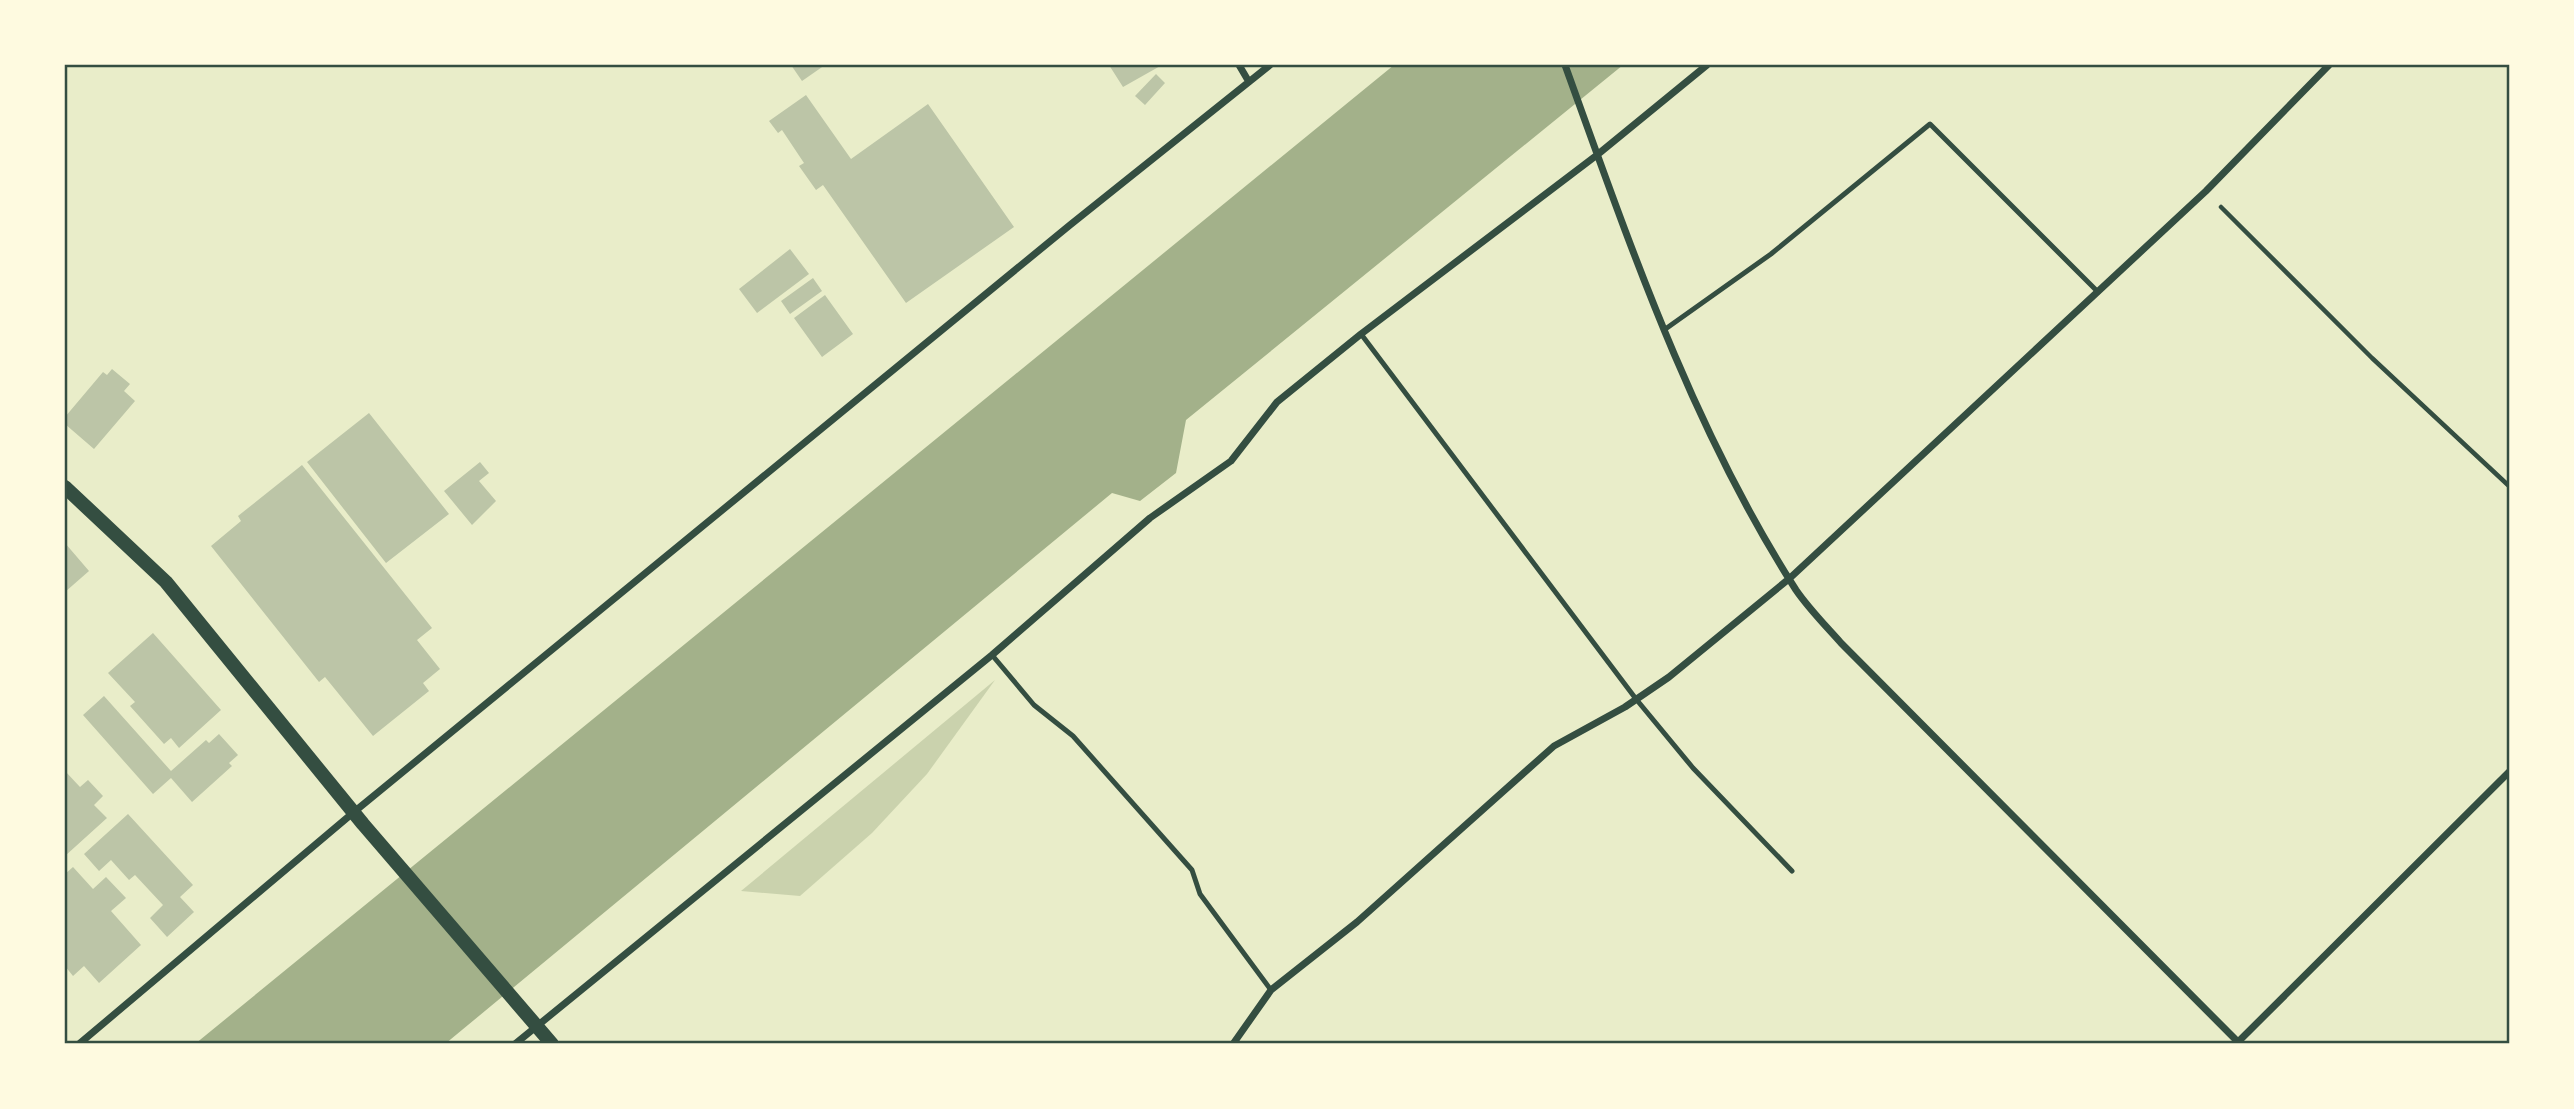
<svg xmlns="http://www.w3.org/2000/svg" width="2574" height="1109" viewBox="0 0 2574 1109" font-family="'Space Grotesk',sans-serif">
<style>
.green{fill:#cad2ad}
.water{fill:#a3b18a}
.building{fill:#bcc5a7}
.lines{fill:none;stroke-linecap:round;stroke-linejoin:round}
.path{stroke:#344e41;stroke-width:4.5}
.service{stroke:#344e41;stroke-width:5}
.minor{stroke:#344e41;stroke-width:7}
.secondary{stroke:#344e41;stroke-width:14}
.neatline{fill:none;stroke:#344e41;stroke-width:2.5}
</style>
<rect width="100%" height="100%" fill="#e9edc9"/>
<path class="green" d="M995,680L927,774L872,833L800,896L741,891Z"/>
<path class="water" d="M1394,65H1623L1186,420L1176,473L1140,501L1112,493L445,1044H195Z"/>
<path class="building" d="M791,65H825L802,81Z
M1109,65H1162L1123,87Z
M1156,74L1165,83L1145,105L1135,96Z
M806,95L851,159L928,104L1014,227L906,303L823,185L816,190L799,166L804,163L782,130L778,133L769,121Z
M790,249L809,274L757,313L739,289Z
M813,278L822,291L790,314L781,301Z
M825,295L853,334L822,357L794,318Z
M112,369L130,384L124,391L135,401L94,449L65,424V417L103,372L107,375Z
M369,413L449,514L386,563L307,462Z
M480,462L489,473L479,481L496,501L472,525L444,491Z
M302,465L432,628L417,640L440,669L423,683L429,691L373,736L325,677L319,682L211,546L241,521L238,516Z
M65,543L89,571L65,592Z
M153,633L221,710L179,748L171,738L164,744L130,706L135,702L108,673Z
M104,696L171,771L206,740L209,743L219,734L238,755L229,763L232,766L192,802L171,778L153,794L83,715Z
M65,771L80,787L88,780L103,796L94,805L107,818L65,856Z
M128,814L193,885L180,897L194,912L167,937L150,918L163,905L135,875L129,880L111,860L99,871L84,854Z
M73,867L93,889L106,877L126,898L111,911L141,945L99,983L84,966L73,976L65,966V874Z"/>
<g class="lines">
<path class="path" d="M2221,207L2372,358L2509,486"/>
<path class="service" d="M1664,330L1771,254L1930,124L2098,292
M1361,334L1636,699L1693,768L1792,871
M992,655L1034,705L1073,736L1192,870L1200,894L1271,990"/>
<path class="minor" d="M1239,65L1249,82
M1565,65C1630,245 1692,428 1796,590C1809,609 1826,626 1841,643L2240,1044
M79,1044L354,812L1070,225L1270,65
M515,1044L992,655L1150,518L1231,461L1277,402L1361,334L1597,155L1707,65
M1233,1044L1271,990L1357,922L1554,746L1625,707L1669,677L1790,578L2206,191L2329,65
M2236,1044L2509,772"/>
<path class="secondary" d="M65,487L166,582L363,824L552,1044"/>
</g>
<rect width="2574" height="1109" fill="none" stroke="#fefae0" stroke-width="133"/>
<rect x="66" y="66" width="2442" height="976" class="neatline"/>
</svg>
